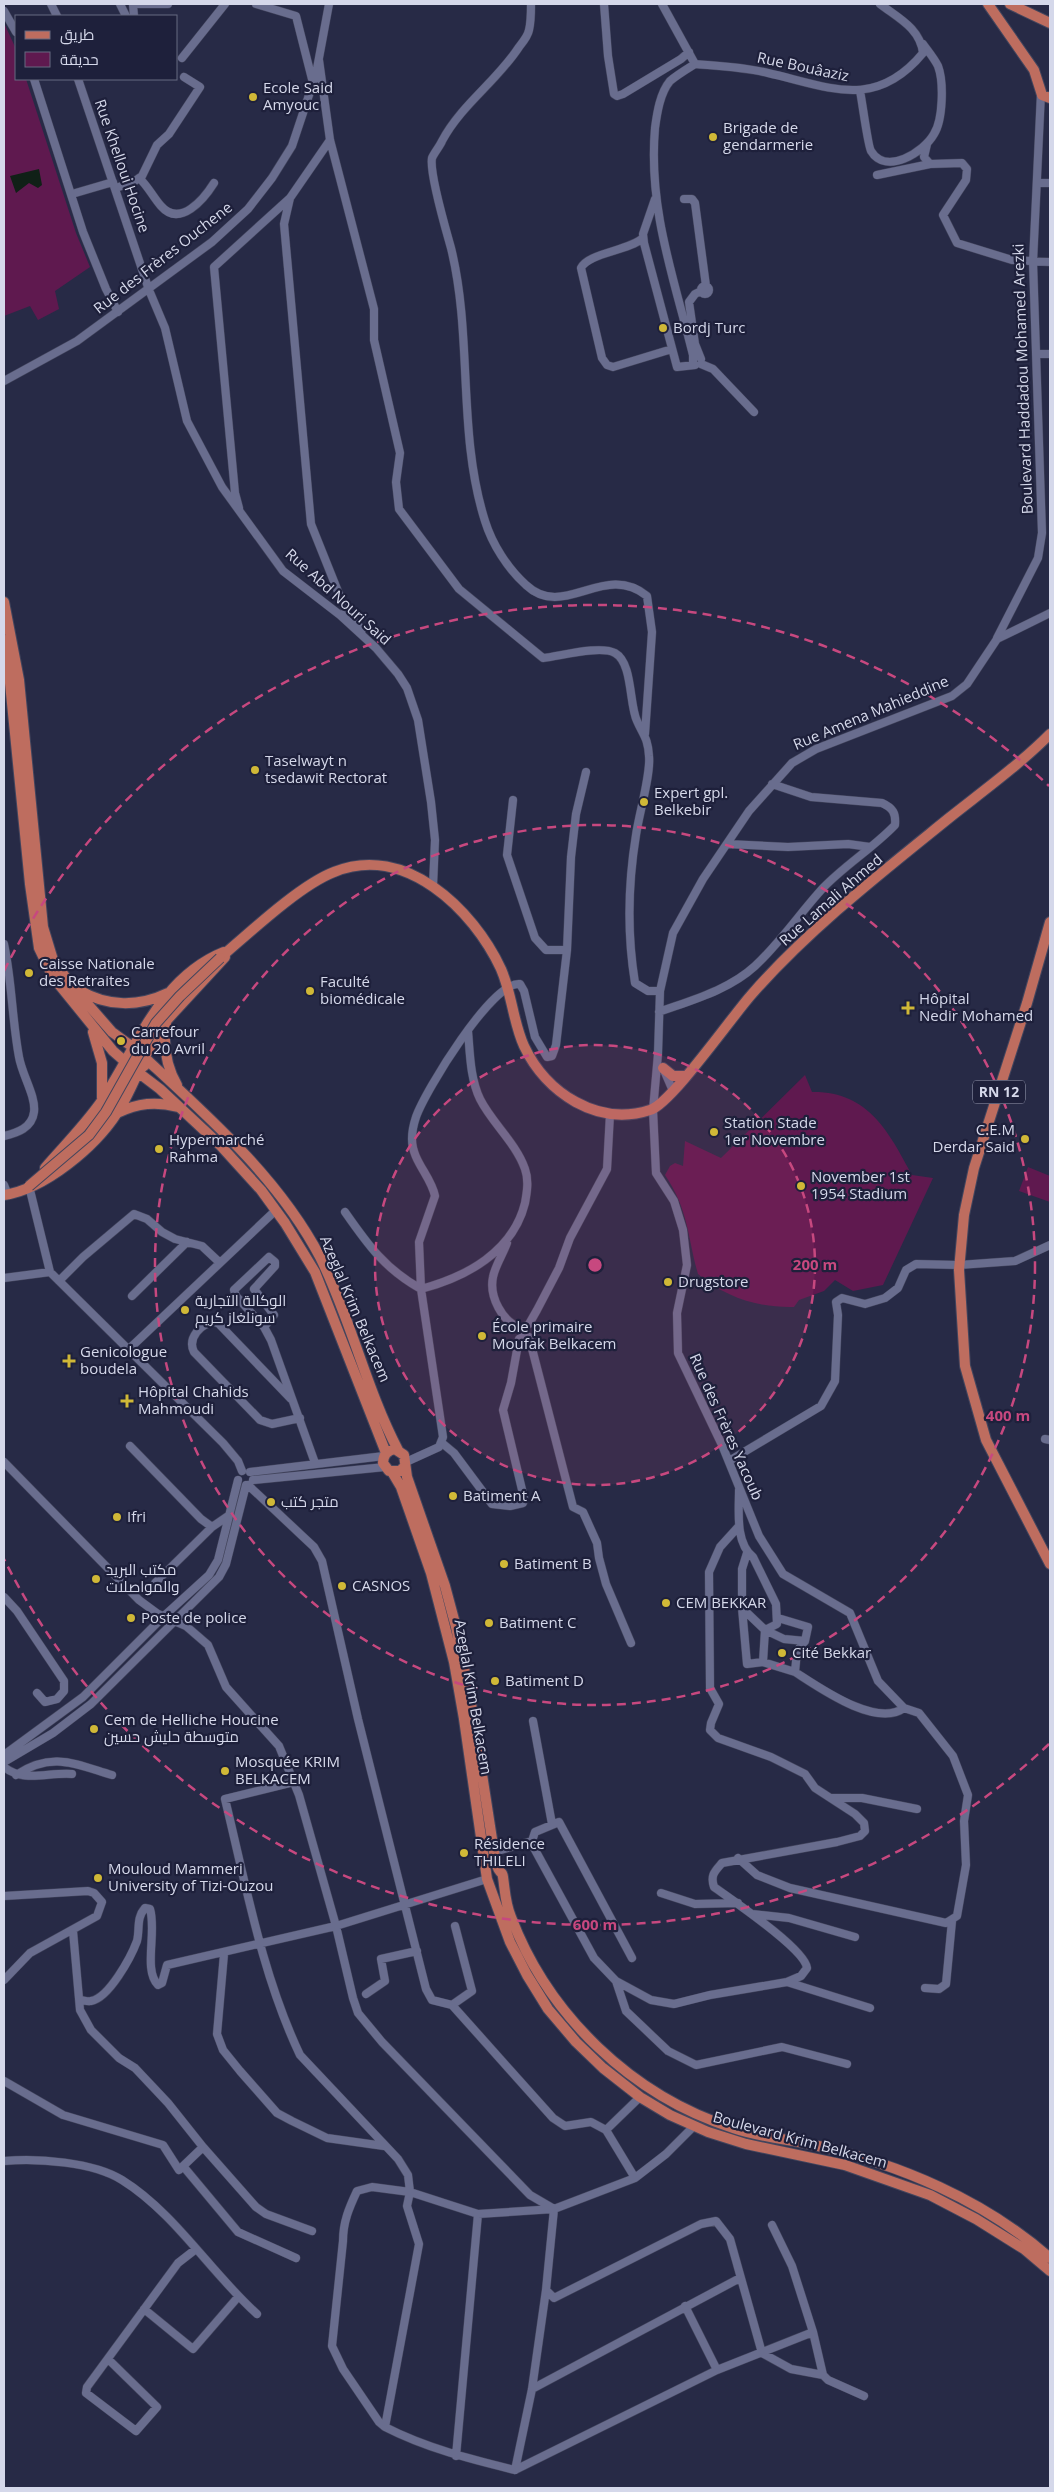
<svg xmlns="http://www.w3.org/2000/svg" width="1054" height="2492" viewBox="0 0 1054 2492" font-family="'Open Sans',Cairo,sans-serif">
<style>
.green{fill:#5f194f}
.water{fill:#102017}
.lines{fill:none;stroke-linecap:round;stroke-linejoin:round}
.minor-casing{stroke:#43455d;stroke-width:9}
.major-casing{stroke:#43455d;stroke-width:12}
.minor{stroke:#696d8e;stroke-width:8}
.major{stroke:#be6d5f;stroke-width:10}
.major-bridge-casing{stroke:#43455d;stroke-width:12;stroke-linecap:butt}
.major-bridge{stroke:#be6d5f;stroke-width:10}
.ring{fill:none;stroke:#c7487f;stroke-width:2.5;stroke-dasharray:9 6}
.poi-dot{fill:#d0b837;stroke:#1e203b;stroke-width:2}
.labels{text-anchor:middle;stroke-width:4.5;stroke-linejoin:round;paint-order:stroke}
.shield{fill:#1e203b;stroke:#9ea1b6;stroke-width:1}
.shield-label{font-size:14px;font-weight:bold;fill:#d5d8ea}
.street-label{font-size:15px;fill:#d5d8ea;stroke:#1e203b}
.poi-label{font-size:15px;fill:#d5d8ea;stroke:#1e203b;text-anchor:start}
.centre{fill:#c7487f;stroke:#1e203b;stroke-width:2.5}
.ring-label{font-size:15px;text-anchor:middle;font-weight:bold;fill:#c7487f;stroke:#1e203b;stroke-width:4.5;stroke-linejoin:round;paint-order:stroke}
</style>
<rect width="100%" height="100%" fill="#272a46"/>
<path class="green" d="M4,23L16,49V79H26L76,233L90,267L55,291L59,309L38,320L30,306L4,316Z
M805,1075L812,1092C868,1091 889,1132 912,1175L933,1178L883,1285L853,1291L835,1280L824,1291L799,1300L794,1307C758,1308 725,1297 698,1274C687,1235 689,1211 665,1175L670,1166L675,1163L683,1166L685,1141L721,1158Z
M1028,1167L1050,1176V1202L1019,1191Z"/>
<path class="water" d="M39,169L42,185L38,188L29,183L16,193L10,176Z"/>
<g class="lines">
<g class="minor-casing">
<path id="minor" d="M51,4L57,16
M120,4L126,16
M133,4H168
M256,4L296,16L313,83
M531,4C531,12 531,22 529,30C528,36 523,42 519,47C497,81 461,105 442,141C440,146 434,153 432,158C429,173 446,230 451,248C473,337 457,433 485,521C492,544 508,569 526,585C564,621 604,561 647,596L652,632L645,734
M604,4L608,56L614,94L617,96L623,94L681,59L689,52
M662,4L695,64C719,66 744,67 768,73C829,87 875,111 923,53C920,28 898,18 880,4
M133,5L134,16
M4,11L16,32
M182,58L225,4
M319,60L330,140L374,309V340L400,453L396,482L399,509L459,589L543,658C561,656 600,645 615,653C633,663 629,705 637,721C643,735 648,738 649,756C651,774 639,814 636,835C628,884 627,934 635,983L648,991H660
M34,79L83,232L106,289L118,312
M78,79L149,290L165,328L187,421L222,487L283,571L340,615L376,648L398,674L407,688L418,720L431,802L435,840L433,886
M860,91C862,100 868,147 871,151C886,176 924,152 934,134C943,120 944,82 938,66C934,58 928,51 923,44
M927,144L924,157L930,164L962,163L967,169L966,180L943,215L957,243L1012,260L1050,262
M877,175L930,164
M139,178C148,186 153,197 161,206C180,228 204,199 214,183
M1037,183H1050
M115,188L132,183L142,176L157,145L169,134L200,87L184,77
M72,194L113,182
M290,198L284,224L311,524L345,609L362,630
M655,199L643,234L644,243L677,367L695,365
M684,199H692L695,203L706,286
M643,238C628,251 588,253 581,268L602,358L607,365L613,367L672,349
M701 290a4 4 0 1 1 8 0a4 4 0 1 1-8 0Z
M701,291L695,294L689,302L695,344L701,359
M1036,354H1050
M693,362V355C674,278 648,209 655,128C657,113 660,93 670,81C677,75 687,69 695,64
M701,364L713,369L754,412
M4,381L77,341L212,242L248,209L272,178L292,146L316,74L329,4
M239,508L235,493L214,267L290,198L330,140
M997,638L1038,558L1042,533L1033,262L1041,93
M513,800L507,855L535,938L546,950H567
M727,844L788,847L848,844L870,847
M4,944C12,981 12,1020 19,1057C22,1075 36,1096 34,1112C32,1128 17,1133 4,1136
M659,1012C692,1000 729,990 755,966C780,943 800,913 823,888C845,865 873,848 895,825C896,813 893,808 882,803L811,797L772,784
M663,1068L673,1091
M4,1185L8,1195
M29,1186L50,1272L223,1443L238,1461L242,1471
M345,1212C368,1245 385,1269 421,1289C466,1277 513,1252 525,1203C527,1192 529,1180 525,1169C516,1143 492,1123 480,1099C470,1078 470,1053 468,1031
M507,1243C503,1254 495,1266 493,1277C489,1296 502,1323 522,1328L529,1324L537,1310L559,1268L570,1238L607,1169L610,1114
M4,1278L50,1272
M59,1281L83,1257L134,1214L147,1219L162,1232L175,1239L202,1246L219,1262
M132,1296L187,1242
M264,1327L274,1315L254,1289L275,1266V1262L269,1257L234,1290L236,1296L264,1327L271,1340L315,1463
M129,1349L276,1210
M291,1399L219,1324L215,1322C201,1323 187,1338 194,1352L260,1420L272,1424L300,1418
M1045,1439L1050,1440
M442,1443L454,1453L492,1504L510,1506L523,1503L524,1498L503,1410L511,1383L519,1339L524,1336L529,1337L573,1507L583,1512L597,1543L599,1558L606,1584L631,1643
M130,1446L201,1519L212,1527
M729,1461L821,1406L835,1381L838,1315L836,1302L842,1298L865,1304L885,1298L898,1288L906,1270L916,1264L959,1265L1015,1261L1050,1245
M4,1462L139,1600L158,1614L186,1626L208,1645L226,1687L279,1746L299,1795L336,1926L353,1998L358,2013L382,2042L530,2195L554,2209L635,2178L666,2154L694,2126
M406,1462L439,1447L443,1437L421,1289L419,1242L435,1196C431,1176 412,1161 412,1139C412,1133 414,1123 416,1117C425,1091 493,980 520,984L524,991L535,1037L547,1057L552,1056L556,1045L567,950L571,857L576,814L586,772
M250,1472L384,1456
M253,1480L385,1467
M248,1485L314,1547L322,1561L358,1719L426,1989L432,2000L452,2005L472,1991L455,1926
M739,1490C739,1511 735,1543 753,1557L776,1604L777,1624L765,1630L742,1608V1569L747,1553
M155,1583L212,1527L228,1516
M4,1597L17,1611L64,1681V1691L57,1699L45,1702L37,1693
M742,1608L747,1664L763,1662
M778,1618L808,1627L805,1641L797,1651L795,1672L763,1662L765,1630L784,1639L805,1641
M795,1672C820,1688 876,1728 904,1708L878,1681L850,1613L783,1574L759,1536L722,1445L678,1353L677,1313L687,1265L683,1230L674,1201L656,1173L653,1110L658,1054L660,991L673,933L703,879L749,811L792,763L816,749L952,696L967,684L997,639L1050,613
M533,1721L552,1824
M4,1755L83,1697L164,1616L209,1575L218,1560L238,1480
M4,1762L53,1733L91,1704L219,1577L226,1564L246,1485
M4,1767C24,1783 48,1772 72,1774
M16,1775C52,1751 75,1764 112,1775
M294,1782L225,1799C246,1885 262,1975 300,2055L398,2159L408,2175L410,2192L372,2187L357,2191C349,2208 343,2222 343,2241L332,2346L343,2369L379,2422L385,2427L419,2244L407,2206L410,2192L478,2214L554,2209L546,2290L554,2298L701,2224L716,2221L730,2239L762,2353L791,2369L823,2375L813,2332L717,2370L515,2470L532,2389L546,2290
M831,1798H862L917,1809
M494,1852L532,1841
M738,1858L757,1875L790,1888L946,1923L957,1916L966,1865L964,1821L968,1795L953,1756L919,1713L904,1708
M661,1893L695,1904L738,1903
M4,1896L88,1891L94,1893L102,1902L97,1916L30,1953L4,1980
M752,1914L789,1918L855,1937
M224,1954L217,2034L223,2050L240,2071L277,2113L292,2121L327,2138L384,2146
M632,1958L559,1822L535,1832L532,1841L534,1848L594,1958L616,1981L651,2000L674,2004L710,1995L787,1982L801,1976L807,1968C805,1949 732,1900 714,1887C710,1875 715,1871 722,1863L837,1842L860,1836L865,1831L864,1823L855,1814L815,1788L805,1774L771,1757L718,1738L710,1730L711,1723L719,1704L710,1688L709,1572L720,1547L739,1526
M616,1981L626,2011L668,2051L696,2065L782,2047L847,2064
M787,1982L870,2008
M925,1988L939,1989L946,1984L952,1921
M366,1994L385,1981L381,1959L417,1951
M80,2000C83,2000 88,2002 91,2001C109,1998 131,1957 137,1941C140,1929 136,1918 145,1908L150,1909C157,1932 143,1970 158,1985L162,1983L167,1965L336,1926L487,1879
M452,2005L553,2118L565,2126L591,2122L606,2130L635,2178
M4,2081L63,2115L163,2145L179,2170L203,2147L168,2103L135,2068L119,2058L91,2030L80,2010L73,1931
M606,2130L640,2097
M203,2147L256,2207L266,2214L312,2231
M4,2161C38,2158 93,2162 122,2180C175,2213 211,2273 257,2314
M183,2166L238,2232L296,2258
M772,2225L792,2266L813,2332
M685,2306L717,2370
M144,2309L193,2349L238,2297
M108,2359L157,2407L136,2431L86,2393L87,2387L178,2263L196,2249
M823,2375L828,2380L864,2396
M532,2389L740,2278
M385,2427C426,2448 470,2459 515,2470
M456,2456L478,2214"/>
</g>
<g class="major-casing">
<path id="major" d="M988,4L1034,70L1042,95L1050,98
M1010,4L1050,23
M4,602L19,680L43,927L53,960L71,985L112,1032L145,1056
M4,640L9,673L30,884L39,948L53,977L113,1051L129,1065
M1050,922L1027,1003L974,1168L964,1215L959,1270L965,1366L986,1440L1050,1564
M220,958C249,933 300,885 334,872C405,843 473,909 501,969C512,994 513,1022 524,1046C546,1093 598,1127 650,1110C671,1104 733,1015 752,994C809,929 881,873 949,818C983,791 1019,765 1050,734
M79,990C107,1007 139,1007 168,993
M166,1024C163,1046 166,1066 177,1085
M93,1032L102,1063V1098
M128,1058L131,1067L160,1089L220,1145L261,1190L285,1223L315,1272L386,1453
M146,1059C210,1118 280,1180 320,1257C351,1319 366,1389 398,1450
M663,1068L673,1076H686
M117,1113C138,1103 156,1101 178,1107
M45,1168C64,1146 84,1126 101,1102C137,1048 159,978 224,952
M4,1195C45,1189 95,1147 117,1113C126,1100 132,1084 140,1069L145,1065V1056L166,1021L225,957
M405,1466L400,1471H389L383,1463C383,1455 387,1450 395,1449L404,1455L407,1477L445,1586L456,1627L471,1703L494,1852C496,1858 496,1866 499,1870C502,1875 502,1871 503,1877C505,1890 505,1903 511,1917C548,2015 632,2096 733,2128C759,2137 787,2139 814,2145C899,2164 984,2200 1050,2258
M392,1472L401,1487L431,1573L454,1662L464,1719L487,1879L510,1942L527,1975L548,2009L576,2042L603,2068L640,2097L670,2115L708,2132L746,2144L845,2165L930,2195L976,2219L1024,2249L1050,2271"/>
</g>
<use href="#minor" class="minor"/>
<use href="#major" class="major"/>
<g class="major-bridge-casing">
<path id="major-bridge" d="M29,1186L89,1135L106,1112L156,1023L180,996L220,958"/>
</g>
<use href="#major-bridge" class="major-bridge"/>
</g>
<circle cx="595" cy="1265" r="220" fill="#c7487f" fill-opacity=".12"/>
<g class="ring">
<circle cx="595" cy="1265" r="220"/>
<circle cx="595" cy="1265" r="440"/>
<path d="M1049 1744A660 660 0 0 1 4 1559M4 971A660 660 0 0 1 1049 786"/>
</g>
<g class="poi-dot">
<circle cx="253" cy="97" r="5"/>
<circle cx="713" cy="137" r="5"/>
<circle cx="663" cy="328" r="5"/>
<circle cx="255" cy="770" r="5"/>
<circle cx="644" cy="802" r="5"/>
<circle cx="29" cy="973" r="5"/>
<circle cx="310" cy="991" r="5"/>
<path d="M905.5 1000.5h5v5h5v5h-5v5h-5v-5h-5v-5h5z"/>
<circle cx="121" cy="1041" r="5"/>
<circle cx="714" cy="1132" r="5"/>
<circle cx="1025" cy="1139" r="5"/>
<circle cx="159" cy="1149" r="5"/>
<circle cx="801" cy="1186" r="5"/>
<circle cx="668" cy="1282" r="5"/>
<circle cx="185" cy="1310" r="5"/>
<circle cx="482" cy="1336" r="5"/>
<path d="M66.5 1353.5h5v5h5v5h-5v5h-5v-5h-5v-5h5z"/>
<path d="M124.5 1393.5h5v5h5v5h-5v5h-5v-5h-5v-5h5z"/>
<circle cx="453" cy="1496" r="5"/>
<circle cx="271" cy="1502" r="5"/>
<circle cx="117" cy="1517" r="5"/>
<circle cx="504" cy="1564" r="5"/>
<circle cx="96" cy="1579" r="5"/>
<circle cx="342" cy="1586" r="5"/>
<circle cx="666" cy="1603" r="5"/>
<circle cx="131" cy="1618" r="5"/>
<circle cx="489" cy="1623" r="5"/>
<circle cx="782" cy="1653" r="5"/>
<circle cx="495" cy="1681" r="5"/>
<circle cx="94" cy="1729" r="5"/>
<circle cx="225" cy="1771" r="5"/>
<circle cx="464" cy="1853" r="5"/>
<circle cx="98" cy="1878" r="5"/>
</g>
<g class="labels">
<rect class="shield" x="973" y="1080.5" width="52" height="23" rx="4"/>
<g class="shield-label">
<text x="999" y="1097">RN 12</text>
</g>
<g class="street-label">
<text transform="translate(803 67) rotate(12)" y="5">Rue Bouâaziz</text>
<text transform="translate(122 166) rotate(71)" y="5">Rue Khelloui Hocine</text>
<text transform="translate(163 258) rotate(-38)" y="5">Rue des Frères Ouchene</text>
<text transform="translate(1023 379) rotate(-92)" y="5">Boulevard Haddadou Mohamed Arezki</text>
<text transform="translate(338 597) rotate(42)" y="5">Rue Abd Nouri Said</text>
<text transform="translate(871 713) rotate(-23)" y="5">Rue Amena Mahieddine</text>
<text transform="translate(831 900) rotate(-41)" y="5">Rue Lamali Ahmed</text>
<text transform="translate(355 1309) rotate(67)" y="5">Azeglal Krim Belkacem</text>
<text transform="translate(726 1427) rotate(66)" y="5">Rue des Frères Yacoub</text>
<text transform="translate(473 1697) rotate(80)" y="5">Azeglal Krim Belkacem</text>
<text transform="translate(800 2140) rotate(15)" y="5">Boulevard Krim Belkacem</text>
</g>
<g class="poi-label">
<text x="263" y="93">Ecole Said<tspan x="263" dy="17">Amyouc</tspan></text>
<text x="723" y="133">Brigade de<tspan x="723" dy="17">gendarmerie</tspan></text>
<text x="673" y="333">Bordj Turc</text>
<text x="265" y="766">Taselwayt n<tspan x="265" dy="17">tsedawit Rectorat</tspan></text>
<text x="654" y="798">Expert gpl.<tspan x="654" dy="17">Belkebir</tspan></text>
<text x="39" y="969">Caisse Nationale<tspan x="39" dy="17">des Retraites</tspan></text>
<text x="320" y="987">Faculté<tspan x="320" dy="17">biomédicale</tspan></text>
<text x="919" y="1004">Hôpital<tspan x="919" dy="17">Nedir Mohamed</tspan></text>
<text x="131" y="1037">Carrefour<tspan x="131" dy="17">du 20 Avril</tspan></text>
<text x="724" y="1128">Station Stade<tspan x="724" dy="17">1er Novembre</tspan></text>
<text x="1015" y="1135" text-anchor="end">C.E.M<tspan x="1015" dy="17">Derdar Said</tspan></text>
<text x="169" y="1145">Hypermarché<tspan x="169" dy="17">Rahma</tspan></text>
<text x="811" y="1182">November 1st<tspan x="811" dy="17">1954 Stadium</tspan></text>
<text x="678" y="1287">Drugstore</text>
<text x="195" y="1306">الوكالة التجارية<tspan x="195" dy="17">سونلغاز كريم</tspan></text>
<text x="492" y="1332">École primaire<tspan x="492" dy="17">Moufak Belkacem</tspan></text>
<text x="80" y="1357">Genicologue<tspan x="80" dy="17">boudela</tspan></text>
<text x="138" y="1397">Hôpital Chahids<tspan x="138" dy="17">Mahmoudi</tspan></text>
<text x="463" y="1501">Batiment A</text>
<text x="281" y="1507">متجر كتب</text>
<text x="127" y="1522">Ifri</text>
<text x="514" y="1569">Batiment B</text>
<text x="106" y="1575">مكتب البريد<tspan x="106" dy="17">والمواصلات</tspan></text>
<text x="352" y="1591">CASNOS</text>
<text x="676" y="1608">CEM BEKKAR</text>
<text x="141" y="1623">Poste de police</text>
<text x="499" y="1628">Batiment C</text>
<text x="792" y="1658">Cité Bekkar</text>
<text x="505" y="1686">Batiment D</text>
<text x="104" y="1725">Cem de Helliche Houcine<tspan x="104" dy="17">متوسطة حليش حسين</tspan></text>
<text x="235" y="1767">Mosquée KRIM<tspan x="235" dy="17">BELKACEM</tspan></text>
<text x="474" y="1849">Résidence<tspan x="474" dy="17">THILELI</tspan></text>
<text x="108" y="1874">Mouloud Mammeri<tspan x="108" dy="17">University of Tizi-Ouzou</tspan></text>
</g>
</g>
<circle cx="595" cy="1265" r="8" class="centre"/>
<g class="ring-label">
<text x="815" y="1270">200 m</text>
<text x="1008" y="1421">400 m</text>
<text x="595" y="1930">600 m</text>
</g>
<rect width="1054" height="2492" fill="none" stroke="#d5d8ea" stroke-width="10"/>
<rect x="15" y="15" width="162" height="65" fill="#1e203b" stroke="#676a81"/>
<rect x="25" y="31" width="25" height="8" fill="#be6d5f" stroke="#676a81"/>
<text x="60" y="40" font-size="15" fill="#d5d8ea">طريق</text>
<rect x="25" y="52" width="25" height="15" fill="#5f194f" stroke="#676a81"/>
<text x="60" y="65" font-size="15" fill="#d5d8ea">حديقة</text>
</svg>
